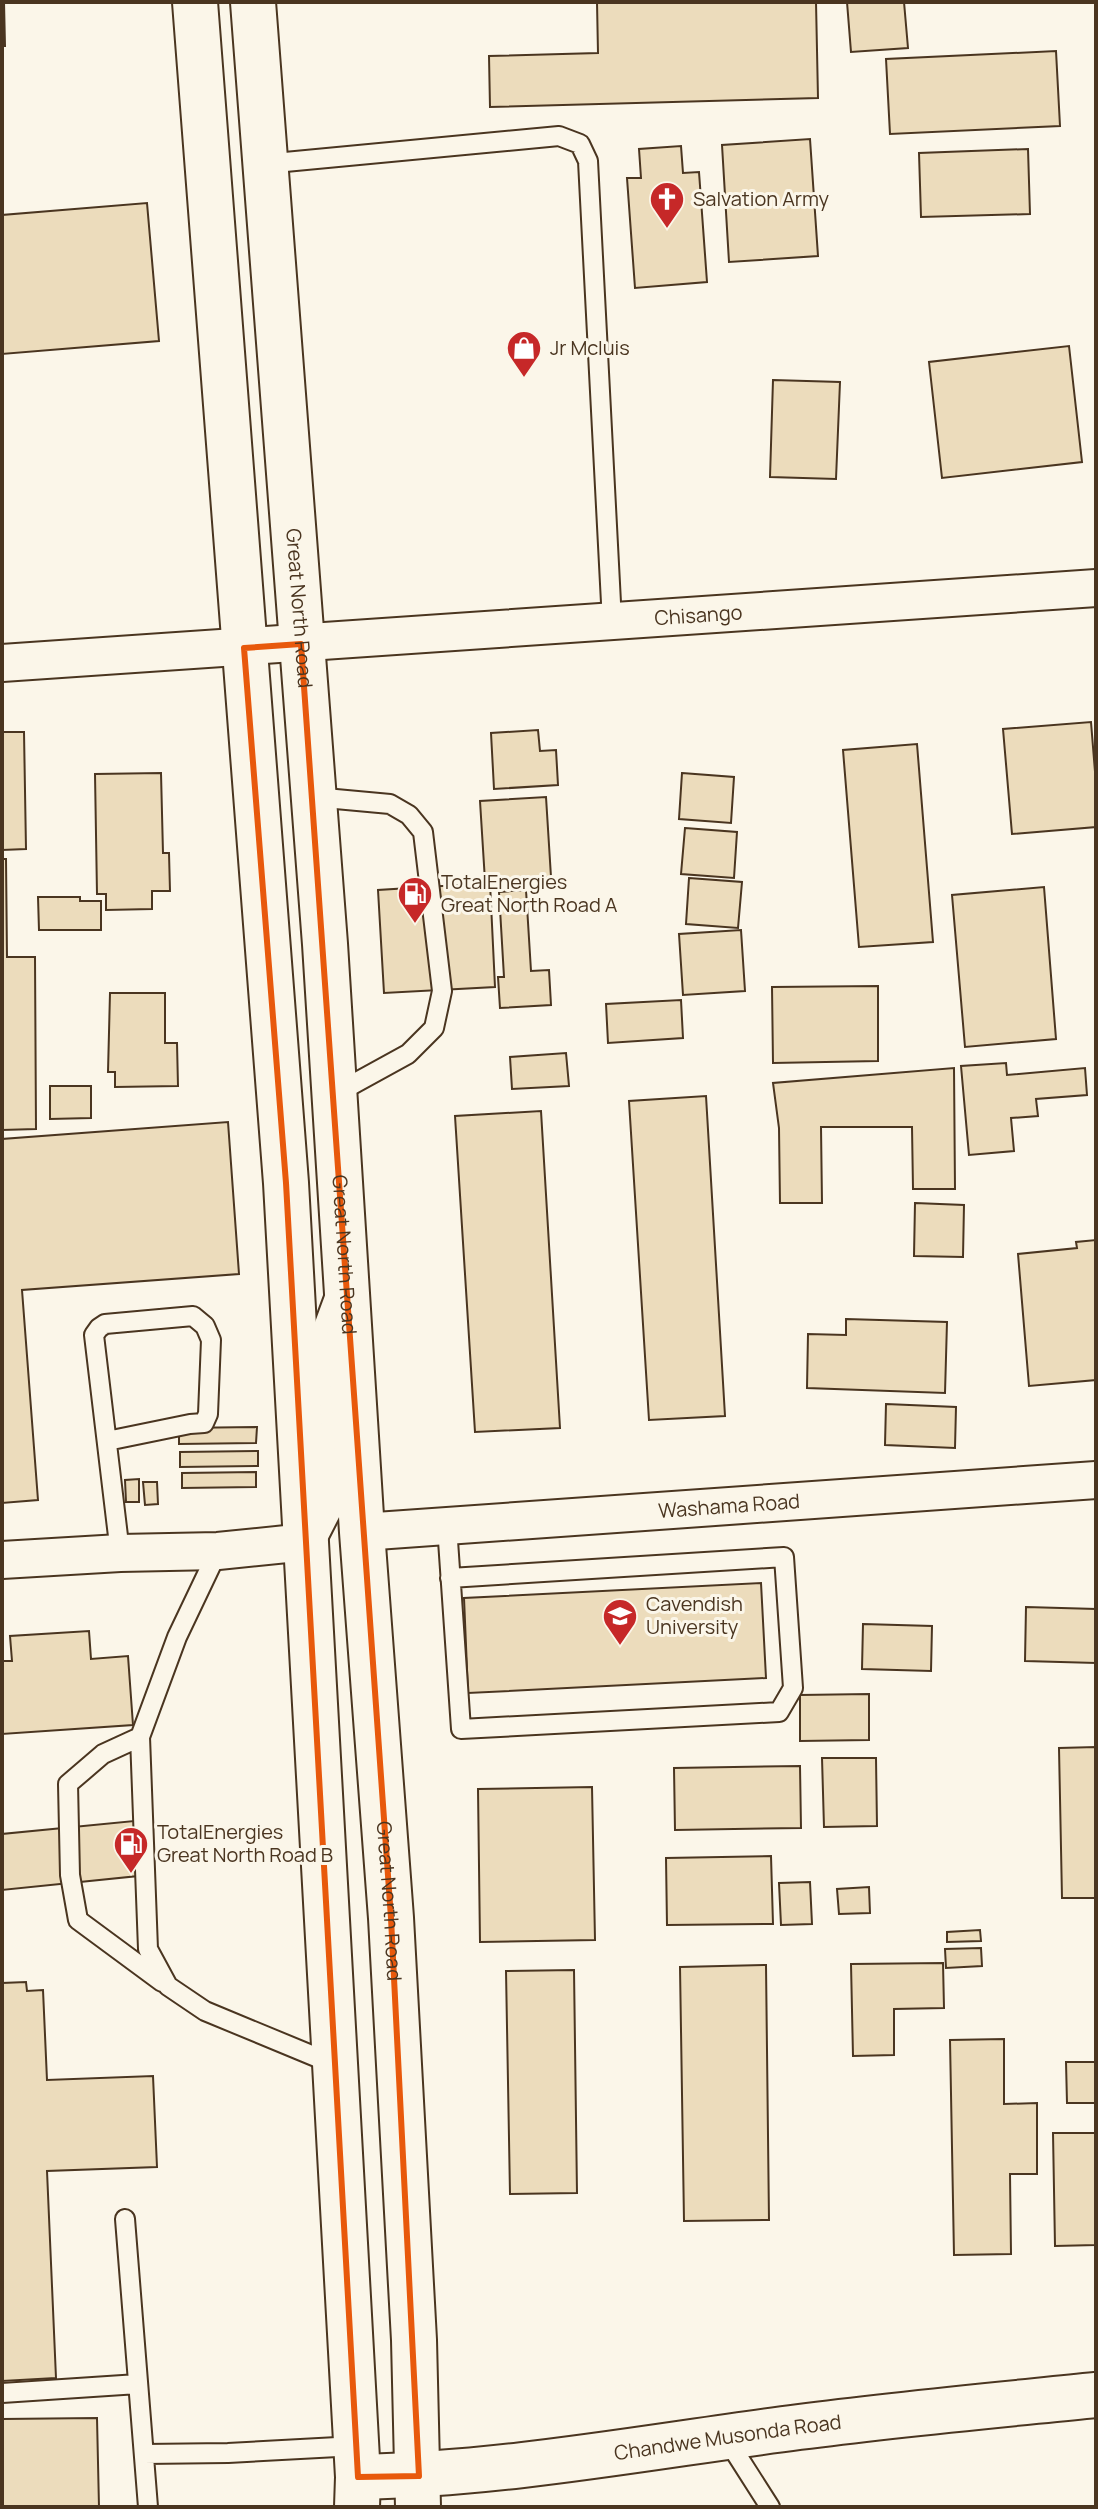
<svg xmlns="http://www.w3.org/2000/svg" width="1098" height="2509" viewBox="0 0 1098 2509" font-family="Manrope,sans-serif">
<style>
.building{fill:#ecdcbc;stroke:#4a3520;stroke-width:2}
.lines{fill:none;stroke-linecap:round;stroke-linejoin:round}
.service-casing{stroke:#4a3520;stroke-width:22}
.minor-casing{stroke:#4a3520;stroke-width:40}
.tertiary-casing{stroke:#4a3520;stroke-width:48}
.primary-casing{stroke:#4a3520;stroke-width:48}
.service{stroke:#fbf6e9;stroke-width:18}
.minor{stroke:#fbf6e9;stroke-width:36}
.tertiary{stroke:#fbf6e9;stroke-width:44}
.primary{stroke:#fbf6e9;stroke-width:44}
.marked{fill:none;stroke:#e8590c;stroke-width:6;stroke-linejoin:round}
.labels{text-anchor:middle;stroke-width:6;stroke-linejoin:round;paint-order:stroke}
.poi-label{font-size:20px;fill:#4a3520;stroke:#fbf6e9;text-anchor:start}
.street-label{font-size:20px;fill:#4a3520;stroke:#fbf6e9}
</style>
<rect width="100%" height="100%" fill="#fbf6e9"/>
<path class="building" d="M2,2H4L5,46H2Z
M597,2H816L818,98L490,107L489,56L598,53Z
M847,2H904L908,48L851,52Z
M1056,51L1060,126L890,134L886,59Z
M810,139L818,256L729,262L722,145Z
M681,146L683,173L699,172L707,282L635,288L627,178H641L639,149Z
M1028,149L1030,214L921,217L919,153Z
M147,203L159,341L2,354V215Z
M1069,346L1082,462L942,478L929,362Z
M773,380L840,382L836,479L770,477Z
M1091,722L1096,784V827L1012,834L1003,729Z
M538,730L540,751L556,750L558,785L494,789L491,733Z
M2,732H24L26,849L2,850Z
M917,744L933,942L859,947L843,750Z
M161,773L163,853H169L170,891H152V909L106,910V894H97L95,774Z
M682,773L734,777L731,823L679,819Z
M546,797L551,877L485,881L480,801Z
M685,828L737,832L734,878L681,874Z
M2,859H6L7,957H35L36,1129L2,1130Z
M689,878L742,882L738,928L686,924Z
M490,883L495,987L384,993L378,890Z
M1044,887L1056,1039L965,1047L952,895Z
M526,890L531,971L549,970L551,1005L500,1008L498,977H504L499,892Z
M38,897H80V901H101V930H39Z
M741,930L745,991L683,995L679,934Z
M878,986V1061L773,1063L772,987Z
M110,993H165V1043H177L178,1086L115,1087V1072H108Z
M681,1000L683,1038L608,1043L606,1004Z
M566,1053L569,1086L512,1089L510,1057Z
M1006,1063L1007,1075L1085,1068L1087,1095L1036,1099L1038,1116L1011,1118L1014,1151L969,1155L961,1066Z
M954,1068L955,1189H913L912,1127H821L822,1203H780L779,1128L773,1083Z
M50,1086H91V1118L50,1119Z
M706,1096L725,1416L649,1420L629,1101Z
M541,1111L560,1428L475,1432L455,1116Z
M228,1122L239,1274L22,1290L38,1500L2,1503V1139Z
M915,1203L964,1205L963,1257L914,1256Z
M1096,1240V1380L1029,1386L1018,1254L1077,1248L1076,1242Z
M846,1319L947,1322L945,1393L807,1388L808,1334L846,1335Z
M886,1404L956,1407L955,1448L885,1445Z
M257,1427L256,1443L179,1444V1428Z
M258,1451V1466L180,1467V1452Z
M256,1472V1487L182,1488V1473Z
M139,1479V1502H126L125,1480Z
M143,1482H157L158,1504L145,1505Z
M761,1583L766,1678L468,1693L464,1598Z
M1026,1607L1096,1609V1663L1025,1661Z
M863,1624L932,1626L931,1671L862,1669Z
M89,1631L91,1659L128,1656L133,1725L2,1734V1661H12L10,1636Z
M869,1694V1740L800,1741V1695Z
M1096,1747V1898H1062L1059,1748Z
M822,1758H876L877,1826L824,1827Z
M800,1766L801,1828L675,1830L674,1768Z
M592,1787L595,1940L480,1942L478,1789Z
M134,1821L138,1876L2,1890V1834Z
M771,1856L773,1924L667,1925L666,1858Z
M810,1882L812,1924L781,1925L779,1883Z
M869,1887L870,1913L839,1914L837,1889Z
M980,1930L981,1941L947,1942V1932Z
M981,1948L982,1966L946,1968L945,1949Z
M943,1963L944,2008L894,2009V2055L853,2056L851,1964Z
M766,1965L769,2220L684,2221L680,1967Z
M574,1970L577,2193L510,2194L506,1971Z
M26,1982L27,1991L43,1990L47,2080L153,2076L157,2167L47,2171L56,2378L2,2381V1983Z
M1004,2039V2104L1037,2103V2174H1010L1011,2254L954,2255L950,2040Z
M1066,2062H1096V2103H1067Z
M1053,2133H1096V2245L1055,2246Z
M97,2418L99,2507H2V2419Z"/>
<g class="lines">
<g class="service-casing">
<path id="service" d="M264,164L559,136L580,144L588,161L612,622
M314,797L390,804L409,815L423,832L442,991L434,1028L408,1054L337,1093
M107,1441L190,1424L204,1423L208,1414L211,1340L205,1326L193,1316L105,1324L99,1328L94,1335L120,1553
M447,1526L461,1729L779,1712L793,1688L784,1557L450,1578
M218,1551L177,1637L140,1737L148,1949L168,1986L205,2011L333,2064
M140,1737L103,1754L68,1784L70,1875L78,1920L162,1982
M125,2219L148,2507
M2,2393L138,2384
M726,2438L770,2507
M144,2454L228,2453L356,2446"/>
</g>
<g class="minor-casing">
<g id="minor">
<path id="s1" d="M2,663L1096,588"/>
<path id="s2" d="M362,1532L1096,1480"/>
<path d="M2,1560L120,1553L218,1551L306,1542L326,1503L327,1348L331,1331L344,1296"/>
</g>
</g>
<g class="tertiary-casing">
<g id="tertiary">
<path id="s3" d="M358,2477C506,2474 653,2446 799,2427C898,2414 997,2405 1096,2395"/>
</g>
</g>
<g class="primary-casing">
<g id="primary">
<path d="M195,2L286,1183L358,2477L357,2507"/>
<path id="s4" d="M253,2L325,944L362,1532L391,1918L414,2340L418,2507"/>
</g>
</g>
<use href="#service" class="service"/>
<use href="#minor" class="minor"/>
<use href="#tertiary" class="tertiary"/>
<use href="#primary" class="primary"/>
</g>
<path class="marked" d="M301,644L391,1918L419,2476L358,2477L286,1183L244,648Z"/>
<defs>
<g id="church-pin" transform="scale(1.8)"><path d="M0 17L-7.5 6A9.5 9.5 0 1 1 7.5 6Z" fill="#c62828" stroke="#fbf6e9"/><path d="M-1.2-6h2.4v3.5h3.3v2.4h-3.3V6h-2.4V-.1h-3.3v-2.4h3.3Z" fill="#fff"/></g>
<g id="shop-pin" transform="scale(1.8)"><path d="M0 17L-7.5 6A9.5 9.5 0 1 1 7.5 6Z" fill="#c62828" stroke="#fbf6e9"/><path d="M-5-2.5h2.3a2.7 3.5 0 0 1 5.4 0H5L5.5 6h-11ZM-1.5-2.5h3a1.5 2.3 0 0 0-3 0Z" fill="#fff"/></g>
<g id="fuel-pin" transform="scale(1.8)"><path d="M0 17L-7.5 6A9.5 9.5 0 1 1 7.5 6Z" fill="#c62828" stroke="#fbf6e9"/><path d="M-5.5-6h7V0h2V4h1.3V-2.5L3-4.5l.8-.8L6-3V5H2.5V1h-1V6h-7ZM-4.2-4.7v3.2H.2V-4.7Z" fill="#fff"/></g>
<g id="university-pin" transform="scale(1.8)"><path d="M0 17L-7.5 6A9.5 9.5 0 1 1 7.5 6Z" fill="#c62828" stroke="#fbf6e9"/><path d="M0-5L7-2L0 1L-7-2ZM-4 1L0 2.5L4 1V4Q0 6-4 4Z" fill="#fff"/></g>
</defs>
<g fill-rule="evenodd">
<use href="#church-pin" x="667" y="199"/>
<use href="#shop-pin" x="524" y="348"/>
<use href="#fuel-pin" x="415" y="894"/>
<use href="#university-pin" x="620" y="1616"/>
<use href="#fuel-pin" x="131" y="1844"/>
</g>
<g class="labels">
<g class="poi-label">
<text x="693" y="206">Salvation Army</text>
<text x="550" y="355">Jr Mcluis</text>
<text x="441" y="889">TotalEnergies<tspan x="441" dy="23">Great North Road A</tspan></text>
<text x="646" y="1611">Cavendish<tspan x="646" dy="23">University</tspan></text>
<text x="157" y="1839">TotalEnergies<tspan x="157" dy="23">Great North Road B</tspan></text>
</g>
<g class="street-label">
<text dy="7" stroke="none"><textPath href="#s4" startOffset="608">Great North Road</textPath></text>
<text dy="7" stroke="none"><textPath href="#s1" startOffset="698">Chisango</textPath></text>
<text dy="7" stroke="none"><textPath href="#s4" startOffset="1256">Great North Road</textPath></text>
<text dy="7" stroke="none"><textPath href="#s2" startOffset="368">Washama Road</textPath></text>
<text dy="7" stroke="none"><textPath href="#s4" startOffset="1904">Great North Road</textPath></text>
<text dy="7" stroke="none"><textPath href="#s3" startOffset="372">Chandwe Musonda Road</textPath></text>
</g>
</g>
<rect width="1098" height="2509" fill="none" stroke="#4a3520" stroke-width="8"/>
</svg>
